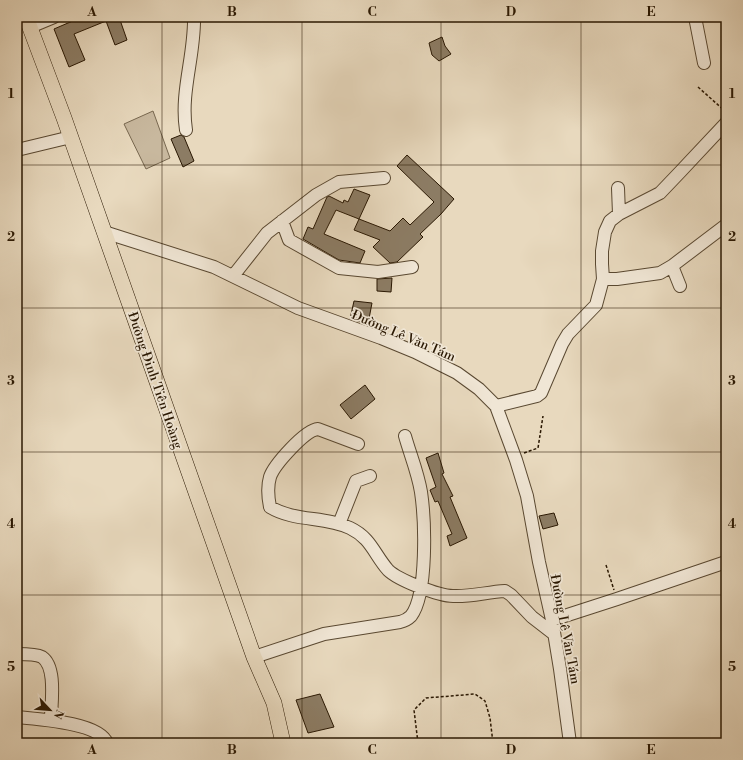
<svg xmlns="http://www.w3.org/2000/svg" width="743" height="760" viewBox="0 0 743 760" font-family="'Libre Bodoni',serif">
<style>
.green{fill:#c8b89e;stroke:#786850}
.building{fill:#8c7c64;stroke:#291702}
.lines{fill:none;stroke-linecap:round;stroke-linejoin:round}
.minor-casing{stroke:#594831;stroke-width:14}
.major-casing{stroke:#291702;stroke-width:16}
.path{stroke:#291702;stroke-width:1.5;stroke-dasharray:3 2;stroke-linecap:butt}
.minor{stroke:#f0e6d5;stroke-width:12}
.major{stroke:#e8d9be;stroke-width:15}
.grid{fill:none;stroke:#291702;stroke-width:1;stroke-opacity:0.55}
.labels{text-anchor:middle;stroke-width:3.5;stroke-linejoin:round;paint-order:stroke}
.street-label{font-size:13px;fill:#291702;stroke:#f0e6d5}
.neatline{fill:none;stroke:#291702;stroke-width:1.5}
.grid-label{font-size:13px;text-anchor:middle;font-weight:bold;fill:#291702}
</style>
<rect width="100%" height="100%" fill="#e8d9be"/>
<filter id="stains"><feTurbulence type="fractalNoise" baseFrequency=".005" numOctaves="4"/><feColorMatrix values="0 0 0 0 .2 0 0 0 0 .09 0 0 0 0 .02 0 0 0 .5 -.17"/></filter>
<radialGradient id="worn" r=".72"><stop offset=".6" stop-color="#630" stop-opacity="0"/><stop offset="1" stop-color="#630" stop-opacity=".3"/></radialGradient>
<path class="green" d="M153,111L170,158L146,169L124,124Z"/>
<path class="building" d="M82,17H119L127,40L115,45L106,21L74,34L85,60L69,67L54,29Z
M442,37L445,46L451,54L439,61L432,55L429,43Z
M181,135L184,137L194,161L183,167L171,139Z
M407,155L454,199L441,214L420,234L423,237L397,262L390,263L373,247L380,240L354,230L359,219L390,231L403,218L410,225L434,202L397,166Z
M354,189L370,195L359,219L336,210L324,234L365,251L360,263L339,260L303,239L308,227L313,229L327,197L329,196L343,203L344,200L348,202Z
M392,278L391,292L377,291V279Z
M354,301L372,303L368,324L350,319Z
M365,385L375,399L351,419L340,405Z
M438,453L444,473L442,474L453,496L450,497L467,538L450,546L447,536L452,534L438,501L435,502L430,490L436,487L426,458Z
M554,513L558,525L543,529L539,516Z
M320,694L334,727L308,733L296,700Z"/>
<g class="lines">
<g class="minor-casing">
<path id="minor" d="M695,17L704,63
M30,27L54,17
M186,130C180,92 195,55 194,17
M17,150L71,137
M618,188L619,214
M282,221L289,240L339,268L378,272L412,267
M104,232L214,267L298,308L381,338L415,352L457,373L479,389L496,406L516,460L527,496L539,562L552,620L560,669L570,743
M672,266L680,286
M233,276L267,233L316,195L339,182L384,178
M603,279H617L660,273L672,266L726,225
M496,406L537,396L541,393L562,344L568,334L596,305L603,279L602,264V251L605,232L610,221L619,214L660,193L681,171L726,123
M358,444L318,429C305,430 274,465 270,477C267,487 268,497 270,507C295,522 325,516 350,528C371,538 374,554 388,570C398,580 439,596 453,596C470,597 487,592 505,591L511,595L532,617L554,634
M339,524L356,481L370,476
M552,620L617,599L726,562
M17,654C24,654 36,654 42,657C57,667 51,704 51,720
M254,657L324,634L400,622C404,621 408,619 411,616C428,594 425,519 421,492C418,473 410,454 405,436
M17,717C37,719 99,722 107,743"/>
</g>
<g class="major-casing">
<path id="major" d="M26,17L64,118L254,657L274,703L283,743"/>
</g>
<path class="path" d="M698,87L726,112
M524,453L538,448L543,416
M606,565L614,590
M418,743L414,710L426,698L475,694L485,701L490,718L493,743"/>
<use href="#minor" class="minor"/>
<use href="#major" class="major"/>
</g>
<path class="grid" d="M162,17V743M302,17V743M441,17V743M581,17V743M17,165H726M17,308H726M17,452H726M17,595H726"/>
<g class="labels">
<g class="street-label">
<text transform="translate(404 335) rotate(23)" y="5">Đường Lê Văn Tám</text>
<text transform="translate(156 380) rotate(71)" y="5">Đường Đinh Tiên Hoàng</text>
<text transform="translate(566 629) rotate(79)" y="5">Đường Lê Văn Tám</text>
</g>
</g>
<rect width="743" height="760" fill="none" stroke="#e8d9be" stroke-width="44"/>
<g transform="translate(50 710) rotate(116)" stroke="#f0e6d5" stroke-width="3" paint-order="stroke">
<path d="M0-3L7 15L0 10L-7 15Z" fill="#291702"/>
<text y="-6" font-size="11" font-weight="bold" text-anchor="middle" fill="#291702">N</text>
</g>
<rect x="22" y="22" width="699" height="716" class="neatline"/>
<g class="grid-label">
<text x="92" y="16">A</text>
<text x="232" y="16">B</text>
<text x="372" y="16">C</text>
<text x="511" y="16">D</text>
<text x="651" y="16">E</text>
<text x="11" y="98">1</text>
<text x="732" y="98">1</text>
<text x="11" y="241">2</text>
<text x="732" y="241">2</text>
<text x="11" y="385">3</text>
<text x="732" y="385">3</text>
<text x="11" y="528">4</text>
<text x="732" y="528">4</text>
<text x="11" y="671">5</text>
<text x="732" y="671">5</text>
<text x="92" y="754">A</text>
<text x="232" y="754">B</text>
<text x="372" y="754">C</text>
<text x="511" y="754">D</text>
<text x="651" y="754">E</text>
</g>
<rect width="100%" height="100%" filter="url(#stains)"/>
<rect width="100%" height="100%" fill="url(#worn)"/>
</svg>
